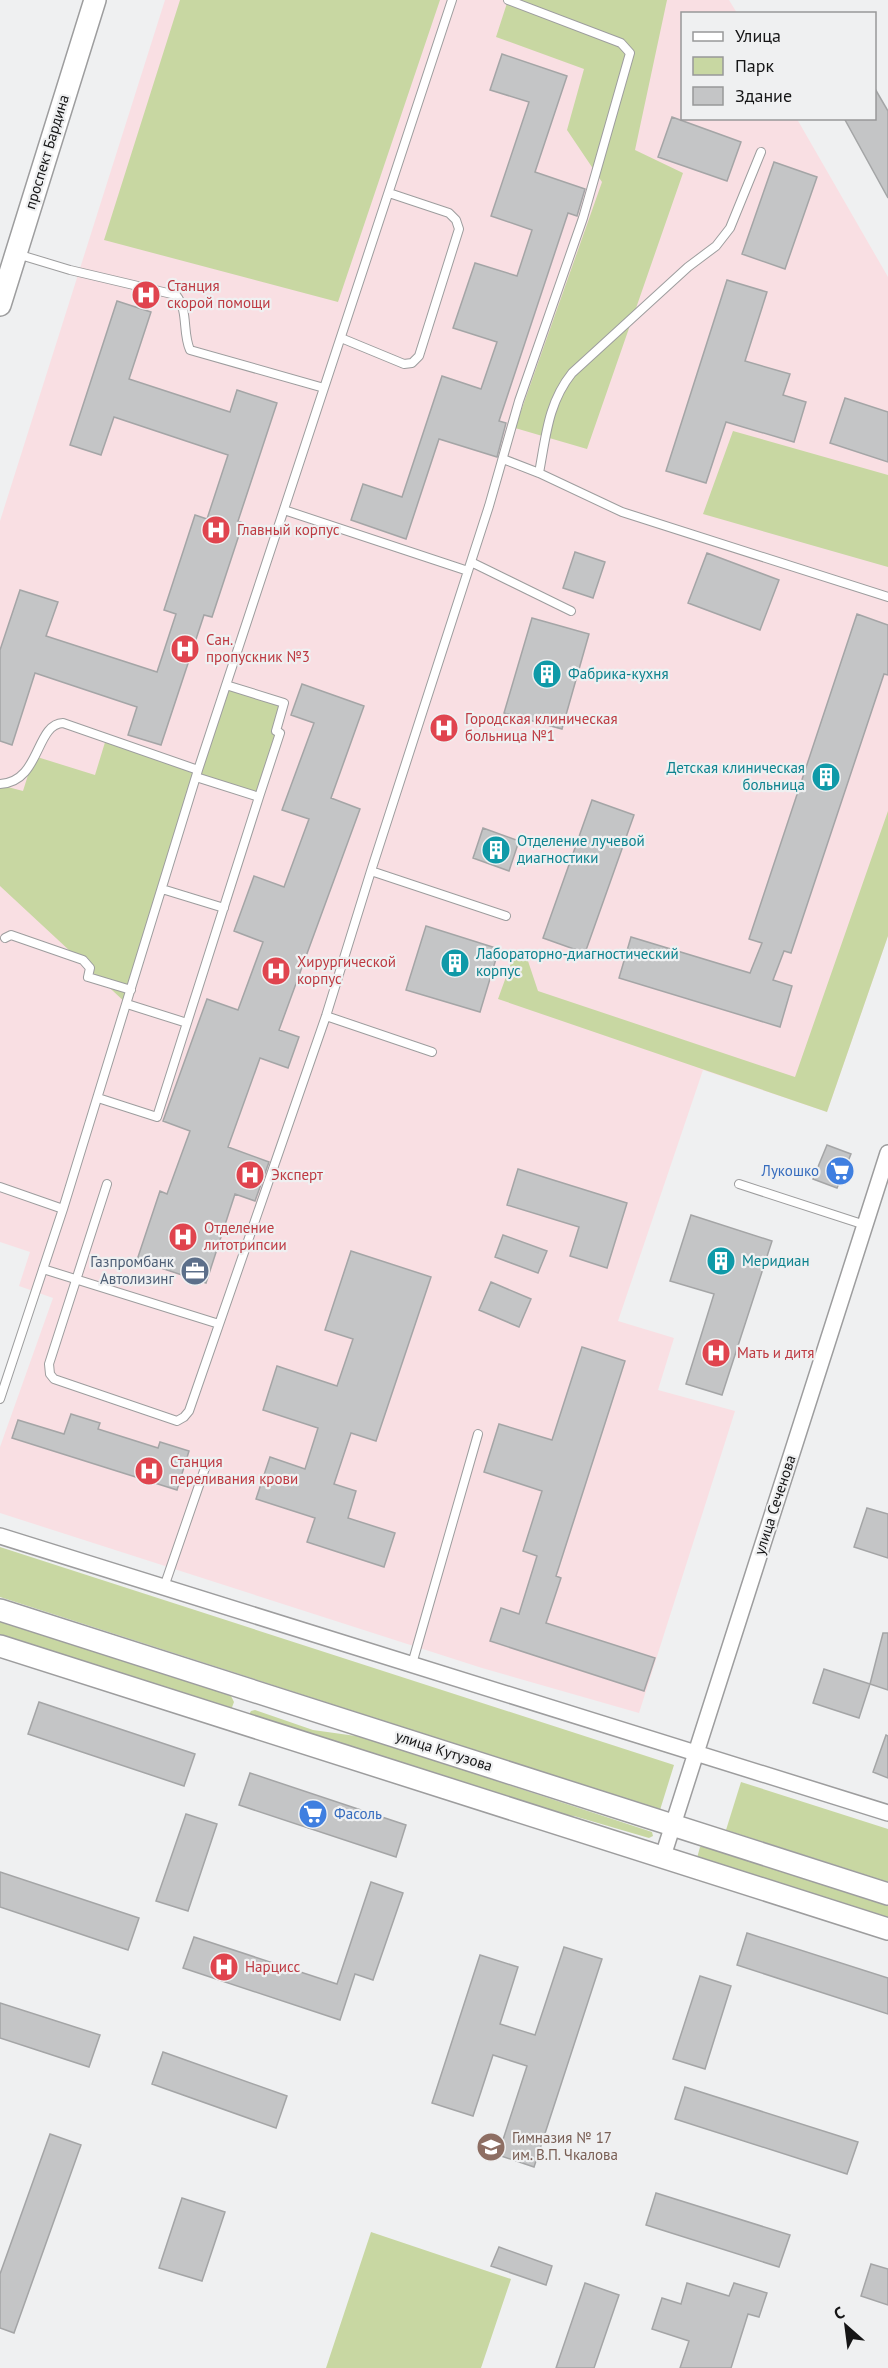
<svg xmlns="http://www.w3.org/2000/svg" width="888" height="2368" viewBox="0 0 888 2368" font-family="'PT Sans',sans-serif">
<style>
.medical{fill:#f9dfe3}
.green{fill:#c8d7a2}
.building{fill:#c4c5c6;stroke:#a4a5a6;stroke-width:1.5}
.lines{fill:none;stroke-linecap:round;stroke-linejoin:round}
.lane-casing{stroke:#9d9d9e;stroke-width:10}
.street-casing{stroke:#9d9d9e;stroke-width:18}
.secondary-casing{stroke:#9d9d9e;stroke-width:24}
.lane{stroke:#fff;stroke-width:8}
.street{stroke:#fff;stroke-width:15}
.secondary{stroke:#fff;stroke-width:21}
.labels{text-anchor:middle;stroke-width:4.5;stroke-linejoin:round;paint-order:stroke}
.street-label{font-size:15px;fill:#151516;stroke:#eff0f1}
.health-label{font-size:15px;fill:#be3a42;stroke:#eff0f1;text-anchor:start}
.culture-label{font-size:15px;fill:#0d838f;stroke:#eff0f1;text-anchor:start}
.shop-label{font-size:15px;fill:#366cbe;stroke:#eff0f1;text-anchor:end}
.service-label{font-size:15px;fill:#4e5e75;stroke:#eff0f1;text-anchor:end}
.education-label{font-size:15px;fill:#785e54;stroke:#eff0f1;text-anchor:start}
</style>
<rect width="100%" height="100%" fill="#eff0f1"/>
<path class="medical" d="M165,0H729L737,13L682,14V118L797,119L888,277V936L827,1112L703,1070L618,1321L674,1338L658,1390L735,1411L639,1713L482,1668L0,1513V1447L53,1298L19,1286L30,1252L0,1242V521Z"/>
<path class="green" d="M180,0H440L338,302L104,240Z
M508,0H667L635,150L683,173L587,449L515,428L602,182L567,130L584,69L496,37Z
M733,431L888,475V567L703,514Z
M226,685L284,703L280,733L259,797L196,777L127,1004L0,886V785L23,791L34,756L95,775L106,739L198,770Z
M888,811V936L827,1112L498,999L515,952L527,958L538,991L795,1077Z
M0,1547L674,1765L660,1810L0,1597Z
M0,1620L230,1694L234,1702L231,1710L0,1635Z
M255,1710L313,1730L363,1737L652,1832L653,1836L649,1838L574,1816L554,1815L248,1716L251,1711Z
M741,1782L888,1829V1882L726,1830Z
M700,1847H704L888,1906V1921L697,1858Z
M371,2232L511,2279L481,2368H326Z"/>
<path class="building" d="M502,54L567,76L535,172L585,189L577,216L568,213L499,421L506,423L497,457L439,439L406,539L351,520L363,484L402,497L442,376L481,389L497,342L453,328L475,263L517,276L532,230L491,216L529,102L490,90Z
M874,87L888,111V198L844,118H874Z
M672,117L741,142L727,181L658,157Z
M774,162L817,177L785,269L742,254Z
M727,280L767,292L745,361L790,374L783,395L806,402L794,442L726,422L706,483L666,471Z
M117,301L151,312L129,379L230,412L237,390L277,403L238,521L243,523L212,617L204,615L161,745L128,735L137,707L35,673L12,745L0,741V650L20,590L58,602L46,636L157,672L176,614L164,610L195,515L207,519L228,455L114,417L101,455L70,445Z
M845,398L888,412V462L830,443Z
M575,552L605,562L593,598L563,588Z
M707,553L779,580L760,630L688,603Z
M857,614L888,625V675L884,674L791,953L784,951L773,980L792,986L780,1027L619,978L631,937L750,973L762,943L749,939Z
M532,618L589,634L562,729L504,713Z
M302,684L364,706L331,798L360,809L279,1030L299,1037L288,1068L260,1058L228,1147L269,1162L255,1201L235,1194L206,1283L137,1260L160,1191L167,1194L190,1131L163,1121L207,999L238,1010L263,942L234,931L254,876L284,887L309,819L282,810L314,723L291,715Z
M592,800L634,815L585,953L543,938Z
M483,828L519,841L509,871L473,858Z
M426,926L499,949L480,1012L406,990Z
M827,1145L851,1154L837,1188L813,1179Z
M518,1169L627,1203L607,1268L570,1256L579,1227L507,1205Z
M691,1215L772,1241L722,1395L686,1384L714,1294L670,1281Z
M503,1235L547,1251L538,1273L495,1257Z
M351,1251L431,1277L376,1441L351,1433L334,1484L356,1491L348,1518L395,1533L384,1567L307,1542L315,1518L256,1499L270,1457L305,1469L318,1428L263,1410L277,1366L337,1386L353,1339L325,1330Z
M491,1282L531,1299L519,1327L479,1310Z
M582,1347L625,1361L556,1576L561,1578L546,1623L655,1658L644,1691L490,1641L501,1608L519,1614L537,1556L523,1551L542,1491L484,1472L499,1424L552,1440Z
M71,1414L100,1423L98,1429L158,1448L160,1442L189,1451L177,1490L12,1438L18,1420L64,1434Z
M867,1508L888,1514V1558L854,1547Z
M883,1633H888V1690L870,1684Z
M824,1669L870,1684L859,1718L813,1703Z
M39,1702L195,1754L184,1786L28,1734Z
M886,1735L888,1736V1778L873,1772Z
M250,1773L406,1825L396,1857L239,1805Z
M186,1814L217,1824L188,1911L156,1901Z
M0,1872L139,1918L128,1950L0,1907Z
M371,1882L403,1893L373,1980L355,1974L340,2020L183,1968L194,1937L337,1984Z
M747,1933L888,1978V2014L737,1965Z
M564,1947L602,1959L534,2167L498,2155L527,2066L493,2055L473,2116L432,2103L480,1955L518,1967L500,2024L535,2035Z
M700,1976L731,1986L705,2069L673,2059Z
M0,2003L100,2035L89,2067L0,2038Z
M163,2052L287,2096L276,2128L152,2084Z
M685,2087L858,2142L847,2174L675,2119Z
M50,2134L81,2145L14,2333L0,2328V2274Z
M656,2193L790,2235L779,2267L646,2225Z
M182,2198L225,2212L202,2281L159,2268Z
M499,2247L552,2266L546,2285L491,2266Z
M871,2264L888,2269V2305L861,2296Z
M585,2283L619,2295L594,2368H556Z
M687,2283L729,2296L734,2283L767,2293L759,2317L748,2314L731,2368H680L689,2341L652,2329L662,2298L681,2304Z"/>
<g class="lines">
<g class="lane-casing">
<path id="lane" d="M17,254L70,270L176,295C189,311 182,332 190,350L324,388
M341,338L404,364L412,363L419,356L459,229L456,220L449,213L389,193
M503,459L539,473L622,512L888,597
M539,473C546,436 548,403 572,373L688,267L716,246L730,228L761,152
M284,510L468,571
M471,562L571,611
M198,770L452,0
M196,777L259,797L280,733L276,731L284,703L226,685
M0,784C41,782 35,724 63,723L198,770L63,1209L0,1399
M371,871L489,506L519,401L583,218L630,53L621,43L508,0
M162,889L224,908
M5,938L11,935L83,960L90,968L88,977L131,990
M127,1004L187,1023
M326,1016L432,1052
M98,1098L157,1117L259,797
M107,1184L49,1364L50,1374L54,1379L177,1421L184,1417L189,1411L326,1016L371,871L506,916
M739,1184L865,1225
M0,1187L63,1209
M43,1269L219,1324
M164,1587L205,1468
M412,1664L478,1434"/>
</g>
<g class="street-casing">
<path id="street" d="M0,1536L888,1813
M663,1856L888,1153"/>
</g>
<g class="secondary-casing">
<path id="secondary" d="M0,305L95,0
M0,1610L888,1894
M0,1646L888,1929"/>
</g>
<use href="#lane" class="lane"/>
<use href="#street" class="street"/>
<use href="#secondary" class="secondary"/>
</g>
<defs>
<g id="hospital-disc" transform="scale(1.5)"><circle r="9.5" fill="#e0444e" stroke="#eff0f1"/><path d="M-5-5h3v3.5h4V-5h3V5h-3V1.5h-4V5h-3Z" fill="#fff"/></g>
<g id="building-disc" transform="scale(1.5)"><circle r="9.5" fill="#0f9aa8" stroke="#eff0f1"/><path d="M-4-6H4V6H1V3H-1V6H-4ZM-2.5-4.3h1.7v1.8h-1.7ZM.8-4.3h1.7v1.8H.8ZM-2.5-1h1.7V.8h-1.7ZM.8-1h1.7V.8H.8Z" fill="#fff"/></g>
<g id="supermarket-disc" transform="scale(1.5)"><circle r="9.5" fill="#3f7fe0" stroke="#eff0f1"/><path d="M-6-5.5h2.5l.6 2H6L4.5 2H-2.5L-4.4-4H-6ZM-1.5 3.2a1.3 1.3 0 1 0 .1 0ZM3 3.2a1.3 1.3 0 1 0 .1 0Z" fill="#fff"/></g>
<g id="office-disc" transform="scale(1.5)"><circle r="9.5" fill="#5c6f8a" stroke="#eff0f1"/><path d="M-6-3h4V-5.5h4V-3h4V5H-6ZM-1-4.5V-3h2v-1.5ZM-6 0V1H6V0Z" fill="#fff"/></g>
<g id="school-disc" transform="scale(1.5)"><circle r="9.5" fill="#8d6e63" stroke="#eff0f1"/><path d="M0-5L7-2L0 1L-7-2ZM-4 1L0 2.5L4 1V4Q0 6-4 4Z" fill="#fff"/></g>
</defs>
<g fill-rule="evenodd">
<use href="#hospital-disc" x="146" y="295"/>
<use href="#hospital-disc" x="216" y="530"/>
<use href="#hospital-disc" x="185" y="649"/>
<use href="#building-disc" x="547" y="674"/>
<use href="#hospital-disc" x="444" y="728"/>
<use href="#building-disc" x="826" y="777"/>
<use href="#building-disc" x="496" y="850"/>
<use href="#building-disc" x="455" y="963"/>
<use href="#hospital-disc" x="276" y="971"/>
<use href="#supermarket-disc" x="840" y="1171"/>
<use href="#hospital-disc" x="250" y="1175"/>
<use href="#hospital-disc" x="183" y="1237"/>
<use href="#building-disc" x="721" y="1261"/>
<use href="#office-disc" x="195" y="1271"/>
<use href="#hospital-disc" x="716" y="1353"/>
<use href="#hospital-disc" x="149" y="1471"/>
<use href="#supermarket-disc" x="313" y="1814"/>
<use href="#hospital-disc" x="224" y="1967"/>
<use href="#school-disc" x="491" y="2147"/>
</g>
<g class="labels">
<g class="street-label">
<text transform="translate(47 152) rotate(-73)" y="5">проспект Бардина</text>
<text transform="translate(775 1505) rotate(-72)" y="5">улица Сеченова</text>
<text transform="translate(444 1751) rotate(18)" y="5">улица Кутузова</text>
</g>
<g class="health-label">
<text x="167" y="291">Станция<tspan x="167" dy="17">скорой помощи</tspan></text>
<text x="237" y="535">Главный корпус</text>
<text x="206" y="645">Сан.<tspan x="206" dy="17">пропускник №3</tspan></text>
<text x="465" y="724">Городская клиническая<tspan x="465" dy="17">больница №1</tspan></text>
<text x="297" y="967">Хирургической<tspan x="297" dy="17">корпус</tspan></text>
<text x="271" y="1180">Эксперт</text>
<text x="204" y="1233">Отделение<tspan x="204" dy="17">литотрипсии</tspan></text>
<text x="737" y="1358">Мать и дитя</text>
<text x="170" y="1467">Станция<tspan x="170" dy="17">переливания крови</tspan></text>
<text x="245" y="1972">Нарцисс</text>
</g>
<g class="culture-label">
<text x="568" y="679">Фабрика-кухня</text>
<text x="805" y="773" text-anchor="end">Детская клиническая<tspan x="805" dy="17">больница</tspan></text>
<text x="517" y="846">Отделение лучевой<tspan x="517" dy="17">диагностики</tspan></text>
<text x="476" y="959">Лабораторно-диагностический<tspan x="476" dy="17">корпус</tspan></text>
<text x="742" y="1266">Меридиан</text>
</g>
<g class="shop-label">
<text x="819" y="1176">Лукошко</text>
<text x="334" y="1819" text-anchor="start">Фасоль</text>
</g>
<g class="service-label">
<text x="174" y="1267">Газпромбанк<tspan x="174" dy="17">Автолизинг</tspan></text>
</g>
<g class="education-label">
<text x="512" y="2143">Гимназия № 17<tspan x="512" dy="17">им. В.П. Чкалова</tspan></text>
</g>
</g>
<rect x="681" y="12" width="195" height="108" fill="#eff0f1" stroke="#989899" stroke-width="1.5"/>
<rect x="693" y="32" width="30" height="9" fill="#ffffff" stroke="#989899" stroke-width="1.5"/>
<text x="735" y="42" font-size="18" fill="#151516">Улица</text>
<rect x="693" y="57" width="30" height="18" fill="#c8d7a2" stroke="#989899" stroke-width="1.5"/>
<text x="735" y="72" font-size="18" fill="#151516">Парк</text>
<rect x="693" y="87" width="30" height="18" fill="#c4c5c6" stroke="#989899" stroke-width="1.5"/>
<text x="735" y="102" font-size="18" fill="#151516">Здание</text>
<g transform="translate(846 2326) rotate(332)" stroke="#eff0f1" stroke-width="4.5" paint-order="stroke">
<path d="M0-4.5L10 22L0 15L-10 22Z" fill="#151516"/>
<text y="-9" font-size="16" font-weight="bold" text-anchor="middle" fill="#151516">С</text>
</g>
</svg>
